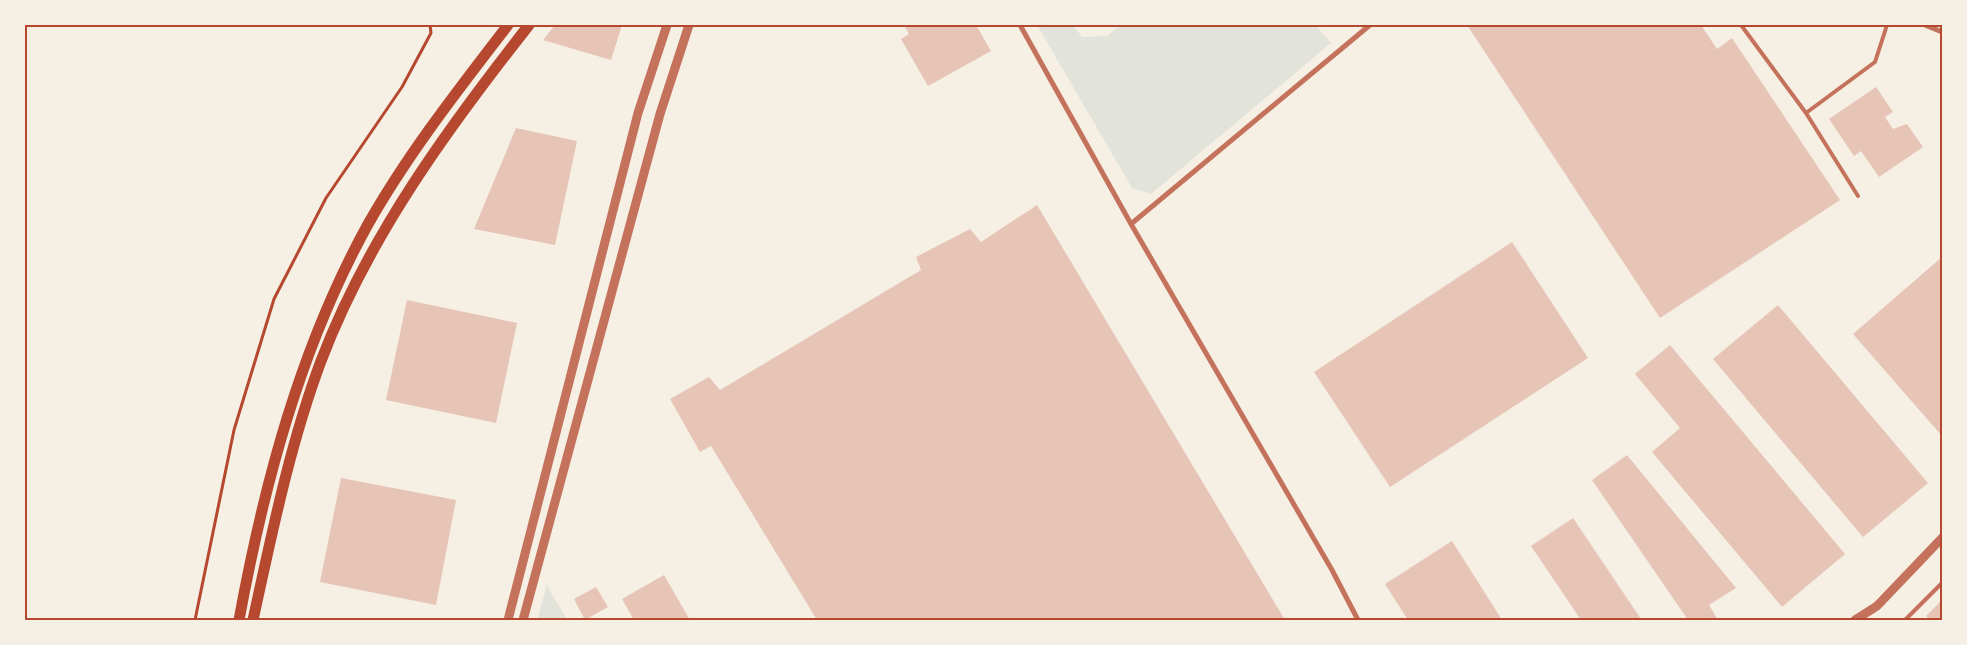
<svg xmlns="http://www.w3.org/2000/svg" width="1967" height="645" viewBox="0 0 1967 645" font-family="Cabin,sans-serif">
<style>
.green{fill:#e2e4dc}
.building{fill:#e6c5b7}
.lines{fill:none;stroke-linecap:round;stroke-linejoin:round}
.path{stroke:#b5482f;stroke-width:3}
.service{stroke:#c5725c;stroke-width:4}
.minor{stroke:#c5725c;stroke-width:5}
.tertiary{stroke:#c5725c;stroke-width:9}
.primary{stroke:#b5482f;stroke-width:11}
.neatline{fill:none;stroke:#b5482f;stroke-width:2}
</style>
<rect width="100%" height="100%" fill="#f6efe4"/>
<path class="green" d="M1037,25H1073L1082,37L1107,36L1120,25H1315L1331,43L1151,194L1132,188Z
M547,585L567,620H537Z"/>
<path class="building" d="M555,25H622L611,60L543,40Z
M904,25H976L991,51L928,86L901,39L909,34Z
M1467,25H1701L1717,49L1732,38L1840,200L1660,318Z
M1876,87L1893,112L1885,117L1893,129L1907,124L1923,147L1879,177L1861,151L1854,156L1829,119Z
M516,128L577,141L555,245L474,229Z
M1037,205L1285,620H817L711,446L700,452L670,399L709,377L720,390L921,270L916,257L970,229L981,242Z
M1512,242L1588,358L1390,487L1314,372Z
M1942,257V436L1853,334Z
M407,300L517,323L496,423L386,400Z
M1778,305L1928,483L1863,537L1713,359Z
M1670,345L1845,554L1782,607L1652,452L1680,428L1635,374Z
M1627,455L1736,588L1709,605L1718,620H1688L1592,480Z
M341,478L456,500L436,605L320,582Z
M1573,518L1641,619L1639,620H1581L1531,546Z
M1452,541L1502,620H1408L1385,584Z
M664,575L690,620H634L622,599Z
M596,587L608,607L585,620L574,599Z
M1942,600V620H1930L1926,616Z"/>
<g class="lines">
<path class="path" d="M195,620L234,430L274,299L326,198L402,87L431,33L430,25"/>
<path class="service" d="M1741,25L1806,113
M1858,196L1806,113L1875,62L1887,25
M1905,620L1942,583"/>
<path class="minor" d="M1020,25L1131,224L1332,570L1358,620
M1925,25L1942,32
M1131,224L1370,25"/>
<path class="tertiary" d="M508,620L638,113L667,25
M523,620L660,114L689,25
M1855,620L1877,606L1942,538"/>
<path class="primary" d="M239,620C264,484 300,348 367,226C407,155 458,90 508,25
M253,620C272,533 290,444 321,361C368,237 448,128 529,25"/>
</g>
<rect width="1967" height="645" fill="none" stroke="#f6efe4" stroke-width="52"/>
<rect x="26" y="26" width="1915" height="593" class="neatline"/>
</svg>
